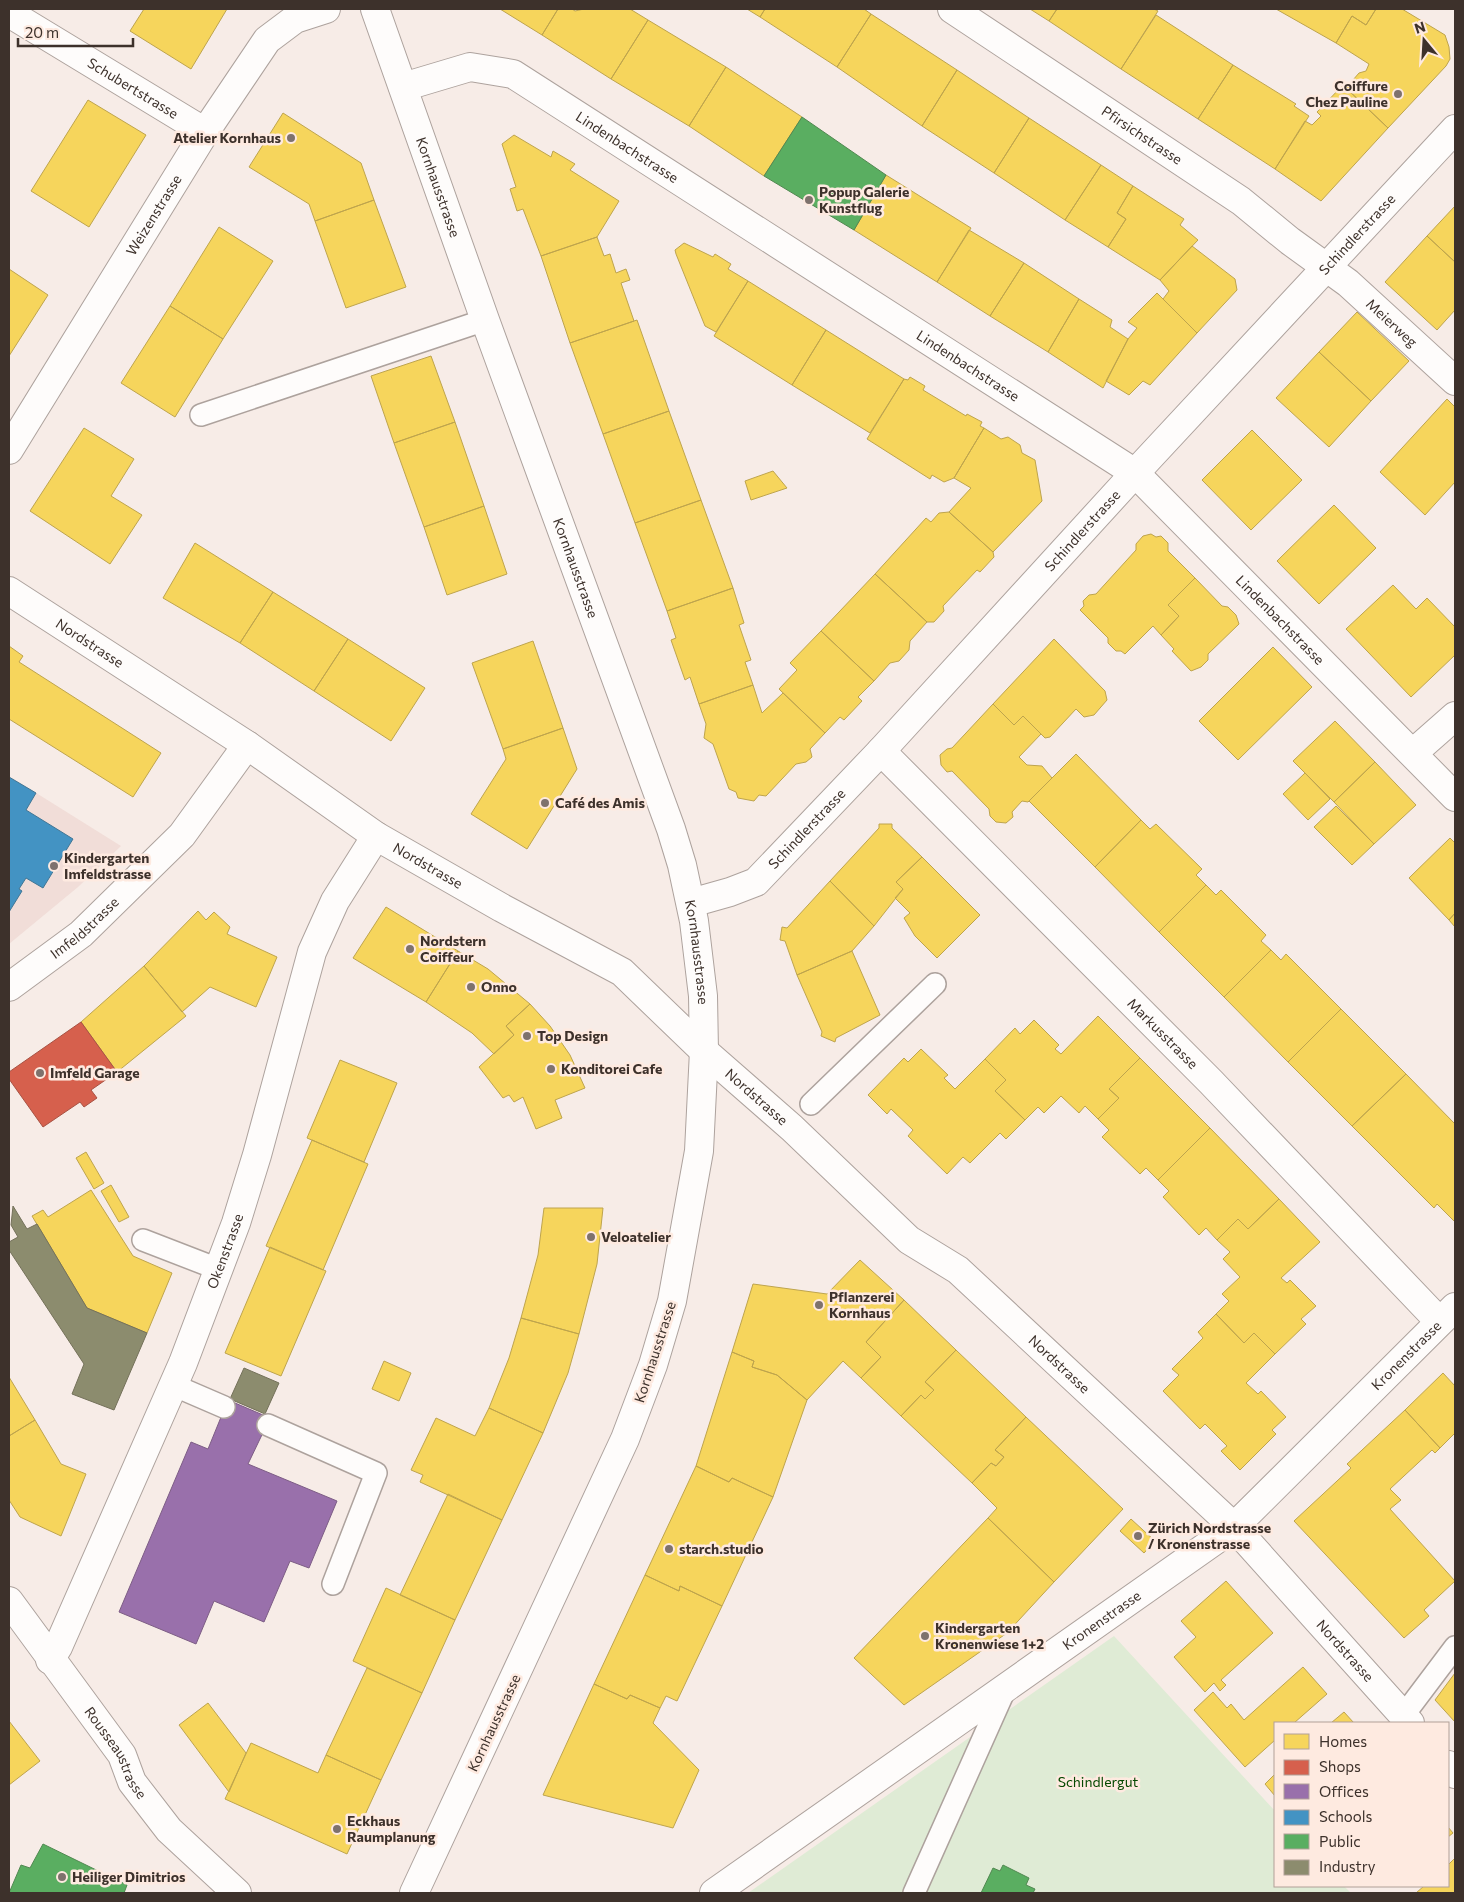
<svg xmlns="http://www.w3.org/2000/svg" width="1464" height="1902" viewBox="0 0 1464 1902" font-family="Commissioner,sans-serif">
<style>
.education{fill:#f1ddd8}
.green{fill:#dfebd5}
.homes{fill:#f6d55c;stroke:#bea44d}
.shops{fill:#d6604d;stroke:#a85243}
.offices{fill:#9970ab;stroke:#7d5d85}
.schools{fill:#4393c3;stroke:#417695}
.public{fill:#5aae61;stroke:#518851}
.industry{fill:#8c8c6e;stroke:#74715a}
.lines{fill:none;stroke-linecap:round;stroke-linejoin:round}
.lane-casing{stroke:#ada29d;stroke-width:24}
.street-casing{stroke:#ada29d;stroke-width:30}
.secondary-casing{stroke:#ada29d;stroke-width:30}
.lane{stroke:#fefcfb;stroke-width:21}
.street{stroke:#fefcfb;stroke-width:28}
.secondary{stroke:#fefcfb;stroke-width:28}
.poi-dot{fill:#7e726d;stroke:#feeae0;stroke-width:2}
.labels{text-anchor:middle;stroke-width:5;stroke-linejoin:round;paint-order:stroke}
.poi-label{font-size:14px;font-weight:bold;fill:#3d312b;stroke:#feeae0;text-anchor:start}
.street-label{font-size:14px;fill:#3d312b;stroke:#feeae0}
.park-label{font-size:14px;fill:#054800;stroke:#feeae0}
</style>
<rect width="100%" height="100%" fill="#f7ece7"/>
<path class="education" d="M9,776L121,846L78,887L9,944Z"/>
<path class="green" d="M1114,1636L1275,1811V1886H1344L1351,1893H748Z"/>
<path class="homes" d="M144,9H227L191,69L130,31Z
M500,9H558L542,35Z
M558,9H572L575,11L584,9H630L648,20L611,79L542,35Z
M747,9H765L760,17Z
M765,9H864L871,14L837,67L760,17Z
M1030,9H1057L1049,21Z
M1057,9H1154L1158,11L1121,69L1049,21Z
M1276,9H1376L1366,25L1352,16L1336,43Z
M1376,9H1402L1445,35L1449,47L1450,59L1446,66L1388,128L1346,88L1359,73L1366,71L1369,64L1336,43L1352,16L1366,25Z
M871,14L957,70L922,126L837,67Z
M1156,15L1233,65L1198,119L1121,69Z
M648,20L726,67L689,126L611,79Z
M1233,65L1296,104L1294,106L1309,116L1275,169L1198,119Z
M726,67L802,117L764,176L689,126Z
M957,70L1029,118L994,173L922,126Z
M1343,85L1388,128L1321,201L1275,169L1305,121L1312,125L1321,116L1317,112Z
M88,100L146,135L89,227L31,191Z
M283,113L361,163L374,200L315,221L309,204L249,167Z
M1029,118L1101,165L1065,220L994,173Z
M514,135L551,157L553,151L575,164L570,170L619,201L597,237L541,256L523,209L517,211L510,189L516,187L502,144Z
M1101,165L1133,186L1117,213L1126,219L1108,247L1065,220Z
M886,175L971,228L937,282L854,230Z
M1133,186L1184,219L1180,225L1198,240L1160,280L1108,247L1126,219L1117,213Z
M374,200L406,287L346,308L315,221Z
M1455,206V262L1427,236Z
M219,227L273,261L223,339L170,306Z
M969,230L1024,263L990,316L937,282Z
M1427,236L1455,262V310L1437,330L1385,282Z
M597,237L604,256L610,254L616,273L626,269L630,280L621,283L634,321L570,343L541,256Z
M684,243L713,257L715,254L731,264L728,269L748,281L716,332L705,326L676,254L675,250Z
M1192,246L1235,279L1237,290L1197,333L1163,299L1169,291L1160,280Z
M1024,263L1079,299L1048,352L990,316Z
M9,269L48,295L9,356Z
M748,281L826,330L792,385L714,336Z
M1157,293L1197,333L1150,385L1143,381L1129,395L1106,381L1128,339L1137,328L1128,322Z
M1079,299L1112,320L1110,327L1128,339L1103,388L1048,352Z
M170,306L223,339L175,417L121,383Z
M1357,312L1409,361L1371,401L1319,352Z
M637,320L669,411L603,434L570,343Z
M826,330L904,379L870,433L792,385Z
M1319,352L1371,401L1329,447L1276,398Z
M431,356L455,422L394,443L371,376Z
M910,377L925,386L923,390L966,416L967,414L982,422L980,426L984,428L954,478L944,482L932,475L930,479L867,439L904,379L908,380Z
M1447,399L1455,407V482L1425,515L1380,472Z
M669,411L701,500L635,523L603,434Z
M455,422L484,506L424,527L394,443Z
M84,428L134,459L111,496L142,515L110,564L30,511Z
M984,428L1001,439L1008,437L1020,445L1022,453L1035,460L1042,501L993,552L949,512L971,488L954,478Z
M1252,430L1302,480L1251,530L1202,480Z
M773,471L787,488L751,500L745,481Z
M701,500L733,588L667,611L635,523Z
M1334,505L1376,548L1319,604L1277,561Z
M484,506L507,574L447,595L424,527Z
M949,512L993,552L994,557L980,572L977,570L943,606L944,611L934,622H927L875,574L926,518L931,522L939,513Z
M1151,534L1156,537L1161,536L1168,543V551L1195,578L1168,605L1179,616L1161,635L1153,626L1125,654L1121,651H1116L1108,643V638L1080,610L1084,606L1083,601L1089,595L1096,594L1136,550V544L1143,536Z
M195,543L273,592L240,643L163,598Z
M875,574L927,622L910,641L909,650L899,661L890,663L874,681L821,631Z
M1195,578L1222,606L1228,607L1236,615L1239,624L1208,654V660L1201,667L1191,671L1172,651L1174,649L1161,635L1179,616L1168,605Z
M1393,585L1416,609L1427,598L1455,627V655L1411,697L1346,629Z
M733,588L744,623L739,625L751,660L745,662L753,685L699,704L690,677L685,680L671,640L676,638L667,611Z
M273,592L348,639L314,691L240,643Z
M821,631L874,681L858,697L862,701L844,720L840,717L825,733L779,689L797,670L790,663Z
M348,639L425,688L391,741L314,691Z
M1054,639L1105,691L1107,700L1094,715L1084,717L1076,709L1050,737L1045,738L1023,716L1014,725L993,704Z
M533,641L563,728L503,749L472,663Z
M9,646L23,656L19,662L161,753L133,797L9,719Z
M1273,647L1312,687L1238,760L1199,721Z
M753,685L762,713L783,693L825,733L810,749L812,757L806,762L796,764L766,796L759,795L754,801L738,798L736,792L729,789L713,744L704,738L706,724L699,704Z
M993,704L1014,725L1023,716L1041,734L1019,757L1027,765L1042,766L1052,778L1028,802L1022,801L1012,812L1013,817L1006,823L996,822L990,816L989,809L952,771L947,772L941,765L940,755L947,749L952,748Z
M1335,721L1375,762L1334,802L1293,761Z
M563,728L577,769L527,849L471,814L506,759L503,749Z
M1076,754L1141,820L1095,867L1029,801Z
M1375,762L1416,805L1374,844L1334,802Z
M1305,773L1330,799L1308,820L1283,794Z
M1336,806L1374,844L1352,865L1314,827Z
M1141,820L1150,829L1156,824L1202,869L1196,875L1206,885L1159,932L1095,867Z
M879,824H892V828L922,857L896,882L903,889L874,926L830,881L879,828Z
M1450,838L1455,843V913L1449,920L1409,878Z
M922,857L980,915L937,958L915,936L904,918L910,913L895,898L903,889L896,882Z
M830,881L874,926L852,951L797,975L785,941L780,940L782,927L787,928Z
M1206,885L1216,895L1221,890L1266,935L1261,941L1271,950L1224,997L1159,932Z
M386,907L458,951L426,1002L353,958Z
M198,911L206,920L214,912L230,927L227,934L277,957L256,1007L210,987L182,1012L144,966Z
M1455,913V927L1449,920Z
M1271,950L1281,960L1286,954L1341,1009L1288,1062L1224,997Z
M458,951L488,969L530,1004L506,1026L514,1035L494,1054L472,1033L426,1002Z
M852,951L880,1015L836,1038L835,1042L821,1036L822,1032L797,975Z
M144,966L186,1016L117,1072L81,1022Z
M530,1004L550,1026L570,1055L585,1088L555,1100L562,1118L536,1129L523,1097L514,1102L509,1095L503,1098L479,1067L514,1035L506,1026Z
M1341,1009L1406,1074L1352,1126L1288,1062Z
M1098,1016L1140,1058L1109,1089L1119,1098L1098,1119L1085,1106L1079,1113L1061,1096L1044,1113L1038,1107L1025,1120L995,1091L1006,1080L985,1059L1015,1028L1020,1034L1034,1020L1059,1045L1055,1049L1061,1054Z
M921,1049L948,1075L944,1078L955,1089L985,1059L1006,1080L995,1091L1025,1120L1006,1139L1000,1133L970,1163L963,1157L947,1174L908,1136L913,1130L891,1109L887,1114L868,1095L904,1058L908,1062Z
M1140,1058L1210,1128L1158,1180L1146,1168L1140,1174L1102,1137L1109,1130L1098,1119L1119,1098L1109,1089Z
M340,1060L397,1083L364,1162L307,1138Z
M1406,1074L1455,1124V1222L1437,1204L1434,1208L1352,1126Z
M1210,1128L1279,1199L1248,1229L1238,1219L1217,1240L1206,1228L1199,1235L1163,1197L1169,1191L1158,1180Z
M312,1140L368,1164L323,1270L266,1246Z
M86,1152L104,1183L94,1189L76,1158Z
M111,1185L129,1217L119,1222L101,1191Z
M91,1190L133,1256L172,1273L147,1333L87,1308L32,1216L43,1210L48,1217Z
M1279,1199L1320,1242L1281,1278L1287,1283L1290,1280L1316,1306L1301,1319L1306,1324L1275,1354L1254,1333L1244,1343L1216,1314L1229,1301L1222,1294L1240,1277L1223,1259L1230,1252L1217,1240L1238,1219L1248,1229Z
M544,1208H603L597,1264L579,1334L521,1318L538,1255Z
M270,1247L326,1271L281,1376L225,1353Z
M860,1260L904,1300L866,1342L881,1357L861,1378L843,1361L807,1400L777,1375L752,1367L754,1361L732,1352L753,1284L827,1294Z
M904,1300L956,1350L925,1382L934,1390L925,1399L921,1395L901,1416L861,1378L881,1357L866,1342Z
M1216,1314L1244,1343L1254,1333L1275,1354L1246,1383L1258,1394L1261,1391L1286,1417L1272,1430L1276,1434L1240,1470L1221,1451L1227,1446L1205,1424L1200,1429L1163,1391L1179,1375L1172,1369L1203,1338L1198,1332Z
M521,1318L579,1334L568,1373L543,1433L489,1408L509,1358Z
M956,1350L1026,1417L995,1450L1004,1457L996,1466L991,1463L972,1483L901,1416L921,1395L925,1399L934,1390L925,1382Z
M732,1352L754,1361L752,1367L777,1375L807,1400L773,1497L732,1478L729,1482L696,1466Z
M384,1361L411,1373L399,1401L372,1389Z
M1443,1373L1455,1386V1433L1440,1448L1405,1410Z
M9,1377L35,1420L9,1436Z
M489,1408L543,1433L502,1520L420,1482L423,1475L411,1470L436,1418L475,1436Z
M1405,1410L1440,1448L1435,1453L1432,1450L1390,1489L1401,1500L1390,1509L1455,1581L1424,1610L1429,1616L1404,1638L1294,1521L1351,1468L1347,1464Z
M1026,1417L1123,1509L1054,1582L988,1518L997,1508L972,1483L991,1463L996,1466L1004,1457L995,1450Z
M35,1420L61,1464L86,1474L61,1536L20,1517L9,1500V1436Z
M696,1466L729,1482L732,1478L773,1497L722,1606L680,1586L679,1591L645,1575Z
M448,1494L502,1520L455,1620L400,1595Z
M988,1518L1054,1582L1007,1633L904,1705L854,1658Z
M1131,1519L1155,1541L1144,1553L1120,1531Z
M645,1575L679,1591L680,1586L722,1606L677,1701L666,1696L660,1708L630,1695L627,1699L594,1684Z
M1226,1581L1273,1633L1221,1680L1226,1685L1220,1691L1214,1683L1205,1692L1174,1657L1196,1637L1181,1621Z
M386,1588L455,1620L422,1693L353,1661Z
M1303,1667L1327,1694L1294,1723H1275V1740L1245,1767L1194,1710L1213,1692L1227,1708L1231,1704L1244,1720Z
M367,1668L422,1693L381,1780L326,1755Z
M1455,1673V1722L1435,1700Z
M594,1684L627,1699L630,1695L660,1708L653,1723L699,1770L673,1828L543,1795Z
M208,1703L246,1753L229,1792L179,1725Z
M1344,1712L1354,1723H1331Z
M9,1721L40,1761L9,1785Z
M251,1743L318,1773L326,1755L381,1780L347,1854L225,1799Z
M1275,1774V1796L1265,1784Z
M1448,1827L1453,1833L1448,1837Z
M1455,1858V1893H1416L1424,1886H1448V1865Z"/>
<path class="shops" d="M81,1022L117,1072L91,1090L97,1098L84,1107L80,1102L43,1127L9,1079V1072Z"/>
<path class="offices" d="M228,1400L270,1418L248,1464L337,1501L309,1568L290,1561L264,1622L214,1601L196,1644L119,1612L191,1442L208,1449Z"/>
<path class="schools" d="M9,777L36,793L26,810L73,839L43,888L26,878L19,889L22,891L9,912Z"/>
<path class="public" d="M802,117L886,175L854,230L764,176Z
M43,1844L127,1885L124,1893H9L21,1865L30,1868Z
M1003,1865L1029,1878L1026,1885L1035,1889L1033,1893H981L993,1868L1000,1871Z"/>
<path class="industry" d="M13,1206L27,1229L37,1224L87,1308L147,1333L114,1410L72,1394L84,1364L9,1250V1242L18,1237L11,1225Z
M244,1368L279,1383L265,1414L230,1399Z"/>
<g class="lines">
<g class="lane-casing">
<path id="lane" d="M201,415L485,320
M811,1104L935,984
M143,1240L218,1269
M173,1385L224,1407
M268,1425L376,1473L333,1584
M1403,1716L1455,1647
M914,1893L1007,1685"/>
</g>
<g class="street-casing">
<g id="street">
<path id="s1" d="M952,9L1241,201L1290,241L1348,283L1455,381"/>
<path id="s2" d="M9,13L205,132"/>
<path id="s3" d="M403,87L470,67L513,74L1135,473L1455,797"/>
<path id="s4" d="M9,450L205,132L267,40L295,19L326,9"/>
<path id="s5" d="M9,591L247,745L376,836L502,908L622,972L704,1051L792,1128L909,1240L958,1270L1234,1527L1410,1723"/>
<path id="s6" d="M881,751L1211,1082L1439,1321"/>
<path d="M1413,753L1455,716"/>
<path id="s7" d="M691,903L730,892L756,882L881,751L1135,473L1455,129"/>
<path id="s8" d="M9,987L81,934L182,835L247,745"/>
<path id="s9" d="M9,1601L122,1755L132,1782L169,1830L237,1893"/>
<path id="s10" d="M50,1660L58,1647L183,1363L236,1223L257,1155L312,952L335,901L376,836"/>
<path d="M1448,1765L1455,1774"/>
<path id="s11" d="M714,1893L1234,1527L1455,1307"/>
</g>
</g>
<g class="secondary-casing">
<g id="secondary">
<path id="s12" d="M375,9L485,320L671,829L682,865L694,921L703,996L704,1051L699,1151L672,1301L653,1365L625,1439L414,1893"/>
</g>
</g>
<use href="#lane" class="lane"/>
<use href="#street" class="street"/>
<use href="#secondary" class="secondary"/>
</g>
<g class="poi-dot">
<circle cx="1398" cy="94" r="5"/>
<circle cx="291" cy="138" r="5"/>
<circle cx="809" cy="200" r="5"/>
<circle cx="545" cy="803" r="5"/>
<circle cx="54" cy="866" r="5"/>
<circle cx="410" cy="949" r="5"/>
<circle cx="471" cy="987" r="5"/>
<circle cx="527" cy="1036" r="5"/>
<circle cx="551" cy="1069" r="5"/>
<circle cx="40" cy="1073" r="5"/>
<circle cx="591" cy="1237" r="5"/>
<circle cx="819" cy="1305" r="5"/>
<circle cx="1138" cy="1536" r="5"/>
<circle cx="669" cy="1549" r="5"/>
<circle cx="925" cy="1636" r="5"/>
<circle cx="337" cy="1829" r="5"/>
<circle cx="62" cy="1877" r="5"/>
</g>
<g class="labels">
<g class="poi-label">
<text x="1388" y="91" text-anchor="end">Coiffure<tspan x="1388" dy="16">Chez Pauline</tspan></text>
<text x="281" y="143" text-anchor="end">Atelier Kornhaus</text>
<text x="819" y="197">Popup Galerie<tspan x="819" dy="16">Kunstflug</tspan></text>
<text x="555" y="808">Café des Amis</text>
<text x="64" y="863">Kindergarten<tspan x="64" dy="16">Imfeldstrasse</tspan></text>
<text x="420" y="946">Nordstern<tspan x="420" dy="16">Coiffeur</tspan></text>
<text x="481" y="992">Onno</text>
<text x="537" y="1041">Top Design</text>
<text x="561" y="1074">Konditorei Cafe</text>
<text x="50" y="1078">Imfeld Garage</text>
<text x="601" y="1242">Veloatelier</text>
<text x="829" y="1302">Pflanzerei<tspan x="829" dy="16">Kornhaus</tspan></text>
<text x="1148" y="1533">Zürich Nordstrasse<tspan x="1148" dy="16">/ Kronenstrasse</tspan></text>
<text x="679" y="1554">starch.studio</text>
<text x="935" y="1633">Kindergarten<tspan x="935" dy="16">Kronenwiese 1+2</tspan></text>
<text x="347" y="1826">Eckhaus<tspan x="347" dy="16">Raumplanung</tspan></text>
<text x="72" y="1882">Heiliger Dimitrios</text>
</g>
<g class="street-label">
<text dy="5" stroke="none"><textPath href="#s2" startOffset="145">Schubertstrasse</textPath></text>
<text dy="5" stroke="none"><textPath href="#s1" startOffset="228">Pfirsichstrasse</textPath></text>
<text dy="5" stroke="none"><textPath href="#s3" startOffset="249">Lindenbachstrasse</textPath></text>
<text dy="5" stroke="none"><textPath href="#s12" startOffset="189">Kornhausstrasse</textPath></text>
<text dy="5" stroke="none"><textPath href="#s4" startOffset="276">Weizenstrasse</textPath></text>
<text dy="5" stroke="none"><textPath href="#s7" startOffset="952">Schindlerstrasse</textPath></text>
<text dy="5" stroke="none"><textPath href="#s1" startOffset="541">Meierweg</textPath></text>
<text dy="5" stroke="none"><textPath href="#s3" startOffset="654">Lindenbachstrasse</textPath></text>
<text dy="5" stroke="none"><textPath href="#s7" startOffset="548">Schindlerstrasse</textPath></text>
<text dy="5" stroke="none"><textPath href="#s12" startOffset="594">Kornhausstrasse</textPath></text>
<text dy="5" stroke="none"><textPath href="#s3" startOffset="1059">Lindenbachstrasse</textPath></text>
<text dy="5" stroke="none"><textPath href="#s5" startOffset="96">Nordstrasse</textPath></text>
<text dy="5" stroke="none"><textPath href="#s7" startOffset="142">Schindlerstrasse</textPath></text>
<text dy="5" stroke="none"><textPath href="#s5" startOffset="501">Nordstrasse</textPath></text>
<text dy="5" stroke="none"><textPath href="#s8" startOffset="96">Imfeldstrasse</textPath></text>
<text dy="5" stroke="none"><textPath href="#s12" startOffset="998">Kornhausstrasse</textPath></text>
<text dy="5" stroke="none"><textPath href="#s6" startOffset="399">Markusstrasse</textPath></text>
<text dy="5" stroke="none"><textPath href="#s5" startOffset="906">Nordstrasse</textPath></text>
<text dy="5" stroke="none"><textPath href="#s10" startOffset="445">Okenstrasse</textPath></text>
<text transform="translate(655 1352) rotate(-72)" y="5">Kornhausstrasse</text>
<text dy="5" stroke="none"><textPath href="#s11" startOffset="879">Kronenstrasse</textPath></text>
<text dy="5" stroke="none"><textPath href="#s5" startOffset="1311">Nordstrasse</textPath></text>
<text dy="5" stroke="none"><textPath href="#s11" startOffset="474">Kronenstrasse</textPath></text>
<text dy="5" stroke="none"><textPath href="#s5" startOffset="1716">Nordstrasse</textPath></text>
<text transform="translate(494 1723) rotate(-65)" y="5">Kornhausstrasse</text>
<text dy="5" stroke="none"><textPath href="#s9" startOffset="186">Rousseaustrasse</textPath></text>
</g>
<g class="park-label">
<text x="1098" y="1787">Schindlergut</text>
</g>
</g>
<rect width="1464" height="1902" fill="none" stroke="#3d312b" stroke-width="20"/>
<rect x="1274" y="1722" width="175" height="165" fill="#feeae0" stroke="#b1a098"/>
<rect x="1284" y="1734" width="25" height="15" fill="#f6d55c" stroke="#b1a098"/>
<text x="1319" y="1747" font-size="15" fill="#3d312b">Homes</text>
<rect x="1284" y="1760" width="25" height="15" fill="#d6604d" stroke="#b1a098"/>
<text x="1319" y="1772" font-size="15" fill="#3d312b">Shops</text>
<rect x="1284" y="1784" width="25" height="15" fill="#9970ab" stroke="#b1a098"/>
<text x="1319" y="1797" font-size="15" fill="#3d312b">Offices</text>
<rect x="1284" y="1810" width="25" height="15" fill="#4393c3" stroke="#b1a098"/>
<text x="1319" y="1822" font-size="15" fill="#3d312b">Schools</text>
<rect x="1284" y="1834" width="25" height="15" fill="#5aae61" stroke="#b1a098"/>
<text x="1319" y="1847" font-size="15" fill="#3d312b">Public</text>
<rect x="1284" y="1860" width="25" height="15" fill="#8c8c6e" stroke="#b1a098"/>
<text x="1319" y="1872" font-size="15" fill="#3d312b">Industry</text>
<g transform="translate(1424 40) rotate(342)" stroke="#feeae0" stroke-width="4" paint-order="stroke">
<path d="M0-4L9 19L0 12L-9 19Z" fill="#3d312b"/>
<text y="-8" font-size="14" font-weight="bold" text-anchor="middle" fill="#3d312b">N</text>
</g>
<path d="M18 38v8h115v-8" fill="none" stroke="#3d312b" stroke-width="2.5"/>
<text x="25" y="38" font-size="15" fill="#3d312b" stroke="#feeae0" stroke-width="4" paint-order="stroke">20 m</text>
</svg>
